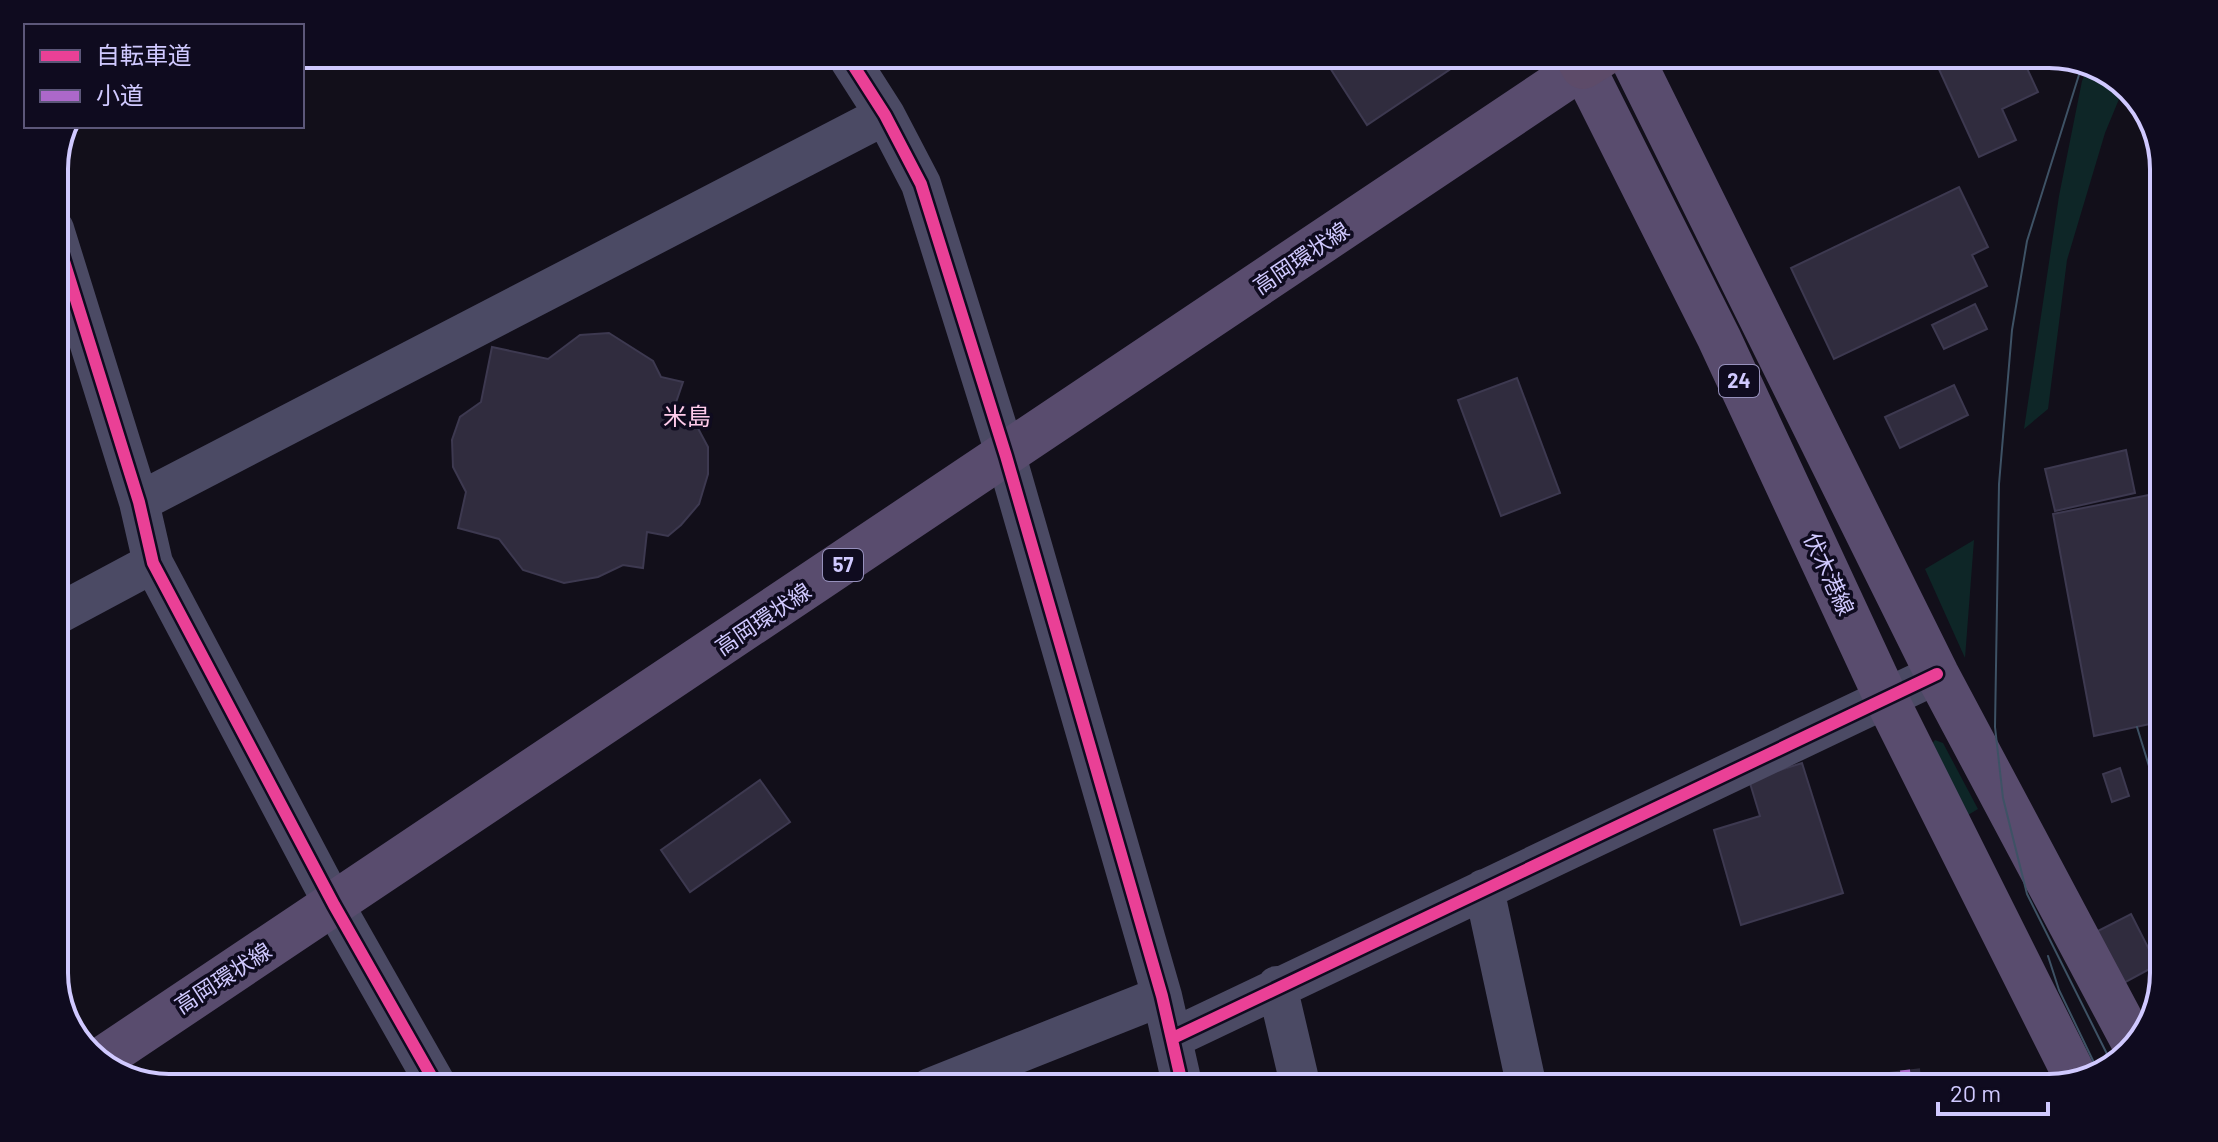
<svg xmlns="http://www.w3.org/2000/svg" width="2218" height="1142" viewBox="0 0 2218 1142" font-family="Barlow,'Noto Sans JP',sans-serif">
<style>
.green{fill:#0e2627}
.building{fill:#302c3e;stroke:#3d3950;stroke-width:2}
.lines{fill:none;stroke-linecap:round;stroke-linejoin:round}
.pedestrian-tunnel{stroke:#2e2b3c;stroke-width:30;stroke-dasharray:30 15;stroke-linecap:butt}
.minor{stroke:#4b4a64;stroke-width:40}
.primary{stroke:#594c6e;stroke-width:44}
.trunk{stroke:#5d4b69;stroke-width:44}
.tram{stroke:#3e5265;stroke-width:2}
.quiet{stroke:#ac68c9;stroke-width:10;stroke-dasharray:20 10;stroke-linecap:butt}
.cycleway-casing{stroke:#0f0b1f;stroke-width:17}
.cycleway{stroke:#ea4096;stroke-width:12}
.labels{text-anchor:middle;stroke-width:7;stroke-linejoin:round;paint-order:stroke}
.shield{fill:#0f0b1f;stroke:#9690bc;stroke-width:2}
.shield-label{font-size:20px;font-weight:bold;fill:#d0c9ff}
.street-label{font-size:22px;fill:#d0c9ff;stroke:#0f0b1f}
.neighbourhood-label{font-size:24px;fill:#ffcbeb;stroke:#0f0b1f}
.rim{fill:none;stroke:#d0c9ff;stroke-width:4}
</style>
<rect width="100%" height="100%" fill="#120f1a"/>
<path class="green" d="M2090,63L2100,66L2124,87L2105,133L2067,260L2048,409L2024,429L2059,196L2082,81Z
M1974,540L1965,658L1925,569Z
M1935,740L1943,743L1978,809L1968,815L1932,744Z"/>
<path class="building" d="M1321,54H1473L1367,125Z
M1932,54H2039L2024,62L2038,92L2002,109L2016,140L1979,157Z
M1959,187L1988,247L1972,255L1987,286L1834,359L1791,268Z
M1975,304L1987,329L1944,349L1932,325Z
M609,333L653,361L661,377L683,382L671,417L693,419L708,447V474L699,504L681,525L668,536L647,532L643,568L623,565L598,577L564,583L523,570L499,539L458,528L466,492L453,467L452,440L460,417L481,402L492,347L548,359L580,335Z
M1517,378L1560,493L1501,516L1458,400Z
M1954,385L1968,415L1900,448L1885,417Z
M2126,450L2135,493L2055,511L2045,469Z
M2164,492V721L2094,736L2053,514Z
M1802,763L1843,893L1741,925L1714,830L1760,816L1749,780Z
M2120,768L2129,796L2112,802L2103,774Z
M760,780L790,822L690,892L661,850Z
M2131,914L2157,965L2122,984L2096,932Z"/>
<g class="lines">
<path class="pedestrian-tunnel" d="M1905,1070L1907,1088"/>
<path class="minor" d="M846,54L885,115L921,184L1006,456L1162,996L1183,1088
M54,229L139,502L153,563L334,905L438,1088
M139,502L885,115
M54,616L153,563
M1484,889L1527,1088
M1277,986L1301,1088
M1173,1038L1937,674
M930,1088L1162,996"/>
<path class="primary" d="M1630,54L1937,674L2134,1044
M100,1060L1583,67L1719,338L1886,698L2077,1080"/>
<path class="trunk" d="M1576,54L1583,67L1604,54"/>
<path class="tram" d="M2083,62L2027,241L2012,330L1999,484L1995,727L2003,798L2027,894L2114,1068
M2137,727L2164,815
M2048,956L2059,990L2099,1073"/>
<path class="quiet" d="M1905,1070L1907,1088"/>
<g class="cycleway-casing">
<path id="cycleway" d="M846,54L885,115L921,184L1006,456L1162,996L1183,1088
M54,229L139,502L153,563L334,905L438,1088
M1173,1038L1937,674"/>
</g>
<use href="#cycleway" class="cycleway"/>
</g>
<g class="labels">
<g class="shield">
<rect x="1719" y="365" width="40" height="32" rx="6"/>
<rect x="823" y="549" width="40" height="32" rx="6"/>
</g>
<g class="shield-label">
<text x="1739" y="388">24</text>
<text x="843" y="572">57</text>
</g>
<g class="street-label">
<text transform="translate(1301 258) rotate(-34)" y="8">高岡環状線</text>
<text transform="translate(1829 574) rotate(65)" y="8">伏木港線</text>
<text transform="translate(763 619) rotate(-34)" y="8">高岡環状線</text>
<text transform="translate(223 978) rotate(-33)" y="8">高岡環状線</text>
</g>
<g class="neighbourhood-label">
<text x="687" y="425">米島</text>
</g>
</g>
<path d="M0 0H2218V1142H0ZM169 68H2049A101 101 0 0 1 2150 169V973A101 101 0 0 1 2049 1074H169A101 101 0 0 1 68 973V169A101 101 0 0 1 169 68Z" fill="#0f0b1f" fill-rule="evenodd"/>
<path class="rim" d="M169 68H2049A101 101 0 0 1 2150 169V973A101 101 0 0 1 2049 1074H169A101 101 0 0 1 68 973V169A101 101 0 0 1 169 68Z"/>
<rect x="24" y="24" width="280" height="104" fill="#0f0b1f" stroke="#5c5779" stroke-width="2"/>
<rect x="40" y="50" width="40" height="12" fill="#ea4096" stroke="#5c5779" stroke-width="2"/>
<text x="96" y="64" font-size="24" fill="#d0c9ff">自転車道</text>
<rect x="40" y="90" width="40" height="12" fill="#ac68c9" stroke="#5c5779" stroke-width="2"/>
<text x="96" y="104" font-size="24" fill="#d0c9ff">小道</text>
<path d="M1938 1102v12h110v-12" fill="none" stroke="#d0c9ff" stroke-width="4"/>
<text x="1950" y="1102" font-size="24" fill="#d0c9ff" stroke="#0f0b1f" stroke-width="6" paint-order="stroke">20 m</text>
</svg>
